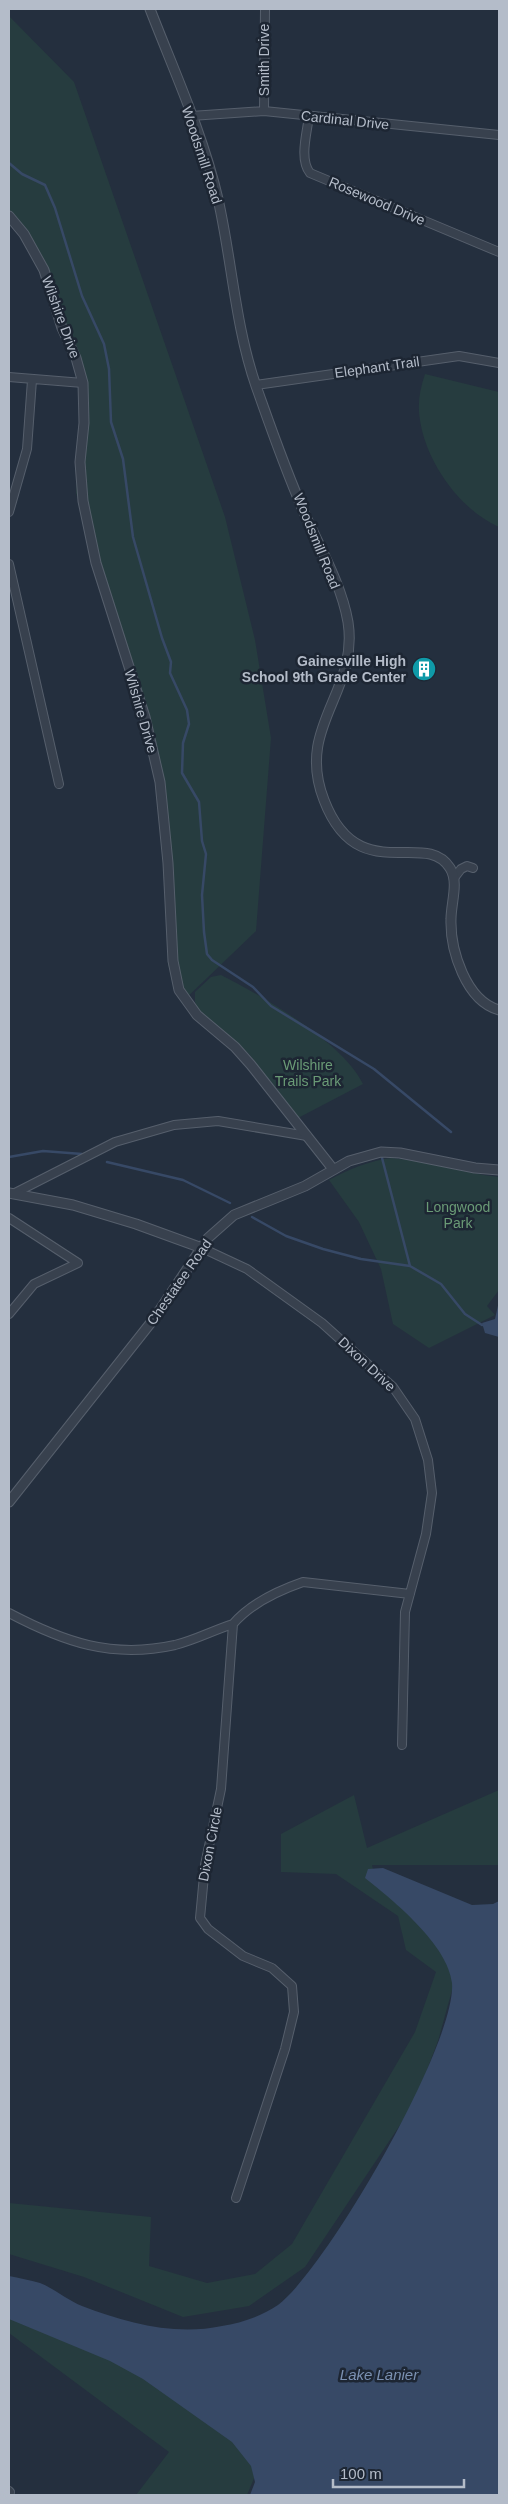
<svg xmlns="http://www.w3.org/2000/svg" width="508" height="2504" viewBox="0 0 508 2504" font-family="Arial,sans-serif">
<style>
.green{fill:#263c3f}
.water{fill:#374966}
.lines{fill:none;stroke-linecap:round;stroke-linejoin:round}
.stream{stroke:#374966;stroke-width:2.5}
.minor-casing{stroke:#565f6c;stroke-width:10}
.tertiary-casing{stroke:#565f6c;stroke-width:11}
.minor{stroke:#38414e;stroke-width:8}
.tertiary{stroke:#38414e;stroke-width:9}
.labels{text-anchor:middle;stroke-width:5;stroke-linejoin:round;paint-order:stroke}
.street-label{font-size:14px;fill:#b4bcc9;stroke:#1d2633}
.poi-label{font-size:14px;font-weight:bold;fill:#b4bcc9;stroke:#1d2633;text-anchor:end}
.park-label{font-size:14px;fill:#6a9b76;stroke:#1d2633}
.water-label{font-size:15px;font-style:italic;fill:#7b91b2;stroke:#1d2633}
</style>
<rect width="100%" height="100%" fill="#242f3e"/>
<path class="green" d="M9,16L74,82L225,517L255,640L271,738L256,931L182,1002L168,965L164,821L140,700L76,493L82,389L63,323L25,231L9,219Z
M425,374L499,392V527C460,510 426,462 420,420C417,404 420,389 425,374Z
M221,975C262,996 343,1042 363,1084L298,1118L249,1054L198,1010L195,1002V992L211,977Z
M391,1158C428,1161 462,1173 499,1177V1290L487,1306L495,1315L429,1348L393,1324L381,1269L359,1222L329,1180C350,1169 368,1161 391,1158Z
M499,1790V1865H372L376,1884L448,1950L454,1983L438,2041L414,2104L305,2267L249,2306L183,2317L84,2277L9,2254V2203L151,2217L149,2266L207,2283L255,2274L292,2244L415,2032L436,1972L406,1950L398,1916L336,1874L281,1872V1834L354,1795L367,1848Z
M9,2310L62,2332L236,2431L257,2471L247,2495H136L169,2452L9,2333Z"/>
<path class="water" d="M499,1301V1337L485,1333L482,1323L495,1319Z
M383,1868L472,1905L493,1904L499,1901V2495H250L255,2482L251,2466L232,2442L143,2379L110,2361L9,2319V2276C19,2278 30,2280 40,2283C55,2289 67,2300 82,2306C126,2323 175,2336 222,2326C241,2323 262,2316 278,2305C327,2268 457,2043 452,1983C448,1945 394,1901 365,1878L368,1869Z"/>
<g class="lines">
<path class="stream" d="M9,163L22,174L45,185L55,208L82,296L104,344L109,369L111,422L123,459L133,537L162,638L171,662L170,673L187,710L189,724L183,743L182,773L199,802L202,841L206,854L202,895L204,932L207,954L212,960L253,987L271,1006L374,1069L451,1132
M381,1154L410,1266
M9,1157L43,1151L82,1154
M107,1162L183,1180L230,1203
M252,1217L286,1236L323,1249L361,1259L410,1266L441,1284L465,1314L482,1325"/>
<g class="minor-casing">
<path id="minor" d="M264,111L265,9
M191,116L264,111L499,135
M309,116C307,133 299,159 310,173L499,252
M9,377L83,383
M256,385L459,356L499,363
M9,512L27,449L32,380
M9,564L59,784
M454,878L461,869L467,866L473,868
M13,1194L115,1142L174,1125L218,1121L307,1136
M9,1218L78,1263L34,1284L9,1314
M202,1248L247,1269L322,1323L393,1387L415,1419L428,1460L432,1493L426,1534L405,1612L402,1745
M9,1613C64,1642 112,1659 175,1645C195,1640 214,1630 233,1624
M236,2198L285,2049L294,2012L292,1986L272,1968L243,1956L208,1929L200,1918L205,1865L221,1789L233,1624C251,1603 277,1591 303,1582L410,1594
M9,2491L10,2492"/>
</g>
<g class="tertiary-casing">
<path id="tertiary" d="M150,9C174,71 203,134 218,199C232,261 235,325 256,386C272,431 288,478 308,521C323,553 342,587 348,622C359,693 295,726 324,800C358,889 425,828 450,868C459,882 451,903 451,919C450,950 466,1001 499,1010
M9,216L24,234L44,270L62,328L76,358L83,383L84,423L80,462L83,501L96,563L145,717L160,782L168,863L173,961L179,990L197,1015L235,1047L251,1065L333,1169
M9,1193L73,1205L136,1224L202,1248
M9,1502L153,1320L208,1238L234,1215L305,1186L349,1161L381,1152L400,1153L475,1168L499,1170"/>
</g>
<use href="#minor" class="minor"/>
<use href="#tertiary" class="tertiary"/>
</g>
<defs>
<g id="building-disc" transform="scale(1.25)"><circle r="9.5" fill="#0f9aa8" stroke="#1d2633"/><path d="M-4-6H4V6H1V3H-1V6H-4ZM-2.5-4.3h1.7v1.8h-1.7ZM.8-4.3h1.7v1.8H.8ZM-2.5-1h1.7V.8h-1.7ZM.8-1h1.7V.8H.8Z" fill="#fff"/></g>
</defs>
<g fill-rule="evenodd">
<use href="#building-disc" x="424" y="669"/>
</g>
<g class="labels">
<g class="street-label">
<text transform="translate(264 60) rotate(-90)" y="5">Smith Drive</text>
<text transform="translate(345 120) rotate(6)" y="5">Cardinal Drive</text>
<text transform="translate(202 155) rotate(72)" y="5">Woodsmill Road</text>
<text transform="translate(377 201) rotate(23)" y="5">Rosewood Drive</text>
<text transform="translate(61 317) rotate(70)" y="5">Wilshire Drive</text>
<text transform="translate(377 367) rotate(-8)" y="5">Elephant Trail</text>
<text transform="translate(317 541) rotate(68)" y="5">Woodsmill Road</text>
<text transform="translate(141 711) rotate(74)" y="5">Wilshire Drive</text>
<text transform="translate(179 1282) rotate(-55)" y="5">Chestatee Road</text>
<text transform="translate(367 1364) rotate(43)" y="5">Dixon Drive</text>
<text transform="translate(210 1844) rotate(-79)" y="5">Dixon Circle</text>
</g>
<g class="poi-label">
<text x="406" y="666">Gainesville High<tspan x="406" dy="16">School 9th Grade Center</tspan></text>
</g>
<g class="park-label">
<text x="308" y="1070">Wilshire<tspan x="308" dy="16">Trails Park</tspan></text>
<text x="458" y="1212">Longwood<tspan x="458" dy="16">Park</tspan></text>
</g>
<g class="water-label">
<text x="379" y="2380">Lake Lanier</text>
</g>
</g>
<rect width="508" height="2504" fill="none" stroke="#b4bcc9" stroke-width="20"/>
<path d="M333 2479v8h131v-8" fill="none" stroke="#b4bcc9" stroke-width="2.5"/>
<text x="340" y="2479" font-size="15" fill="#b4bcc9" stroke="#1d2633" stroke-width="4" paint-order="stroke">100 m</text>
</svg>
